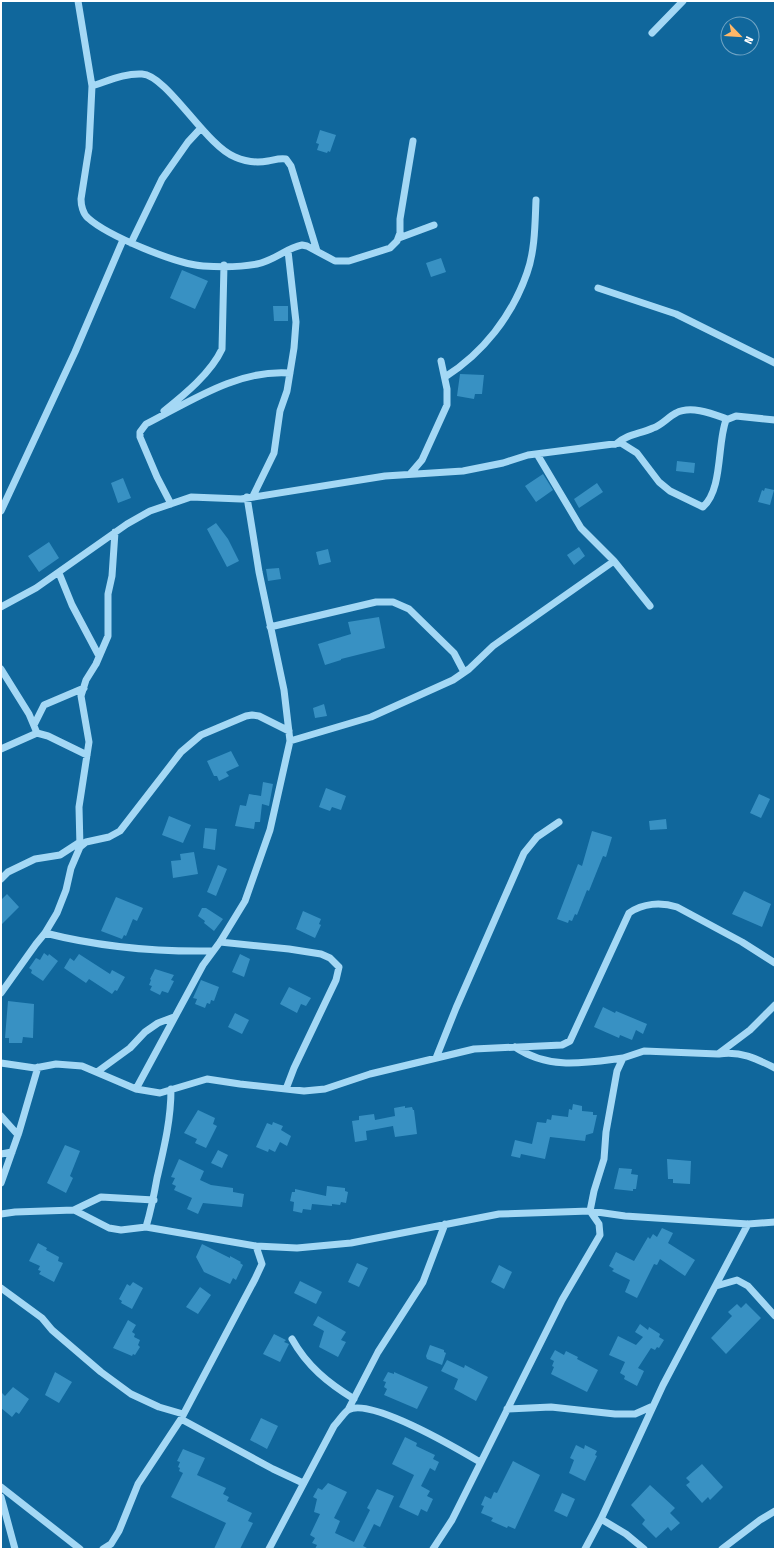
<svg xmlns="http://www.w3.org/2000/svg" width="776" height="1550" viewBox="0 0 776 1550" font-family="'Fira Sans Condensed',sans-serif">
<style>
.building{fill:#3891c3}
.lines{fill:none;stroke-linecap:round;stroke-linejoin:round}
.minor{stroke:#a4d8f5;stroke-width:7}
</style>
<rect width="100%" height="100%" fill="#10679c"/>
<path class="building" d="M320,130L336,135L330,152L328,151L327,153L317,150L319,144L316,143Z
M441,258L446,272L431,277L426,263Z
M182,270L208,281L195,309L170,298Z
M273,306H288V321H274Z
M460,374L484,375L482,394H475L474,399L457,396Z
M677,461L695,463L694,473L676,471Z
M543,474L553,490L536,502L525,486Z
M123,478L131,498L118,503L111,483Z
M597,483L603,492L579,508L574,499Z
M765,488L774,490L770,505L758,502L762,490L764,491Z
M216,523L228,539L239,561L227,567L207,529Z
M49,542L59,558L39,572L28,556Z
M579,547L585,556L574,565L567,555Z
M328,549L331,562L319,565L316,552Z
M279,568L281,579L268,581L266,569Z
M379,617L385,648L341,659V660L325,665L318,644L351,634L348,622Z
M324,704L327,716L315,718L313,708Z
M231,751L239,766L226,772L229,776L219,781L217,776H214L207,761Z
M263,782L273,784L269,806L262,804L260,822H255L254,829L235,826L240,805L246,806L249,794L261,796Z
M326,788L346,796L341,810L332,807L330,811L319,807Z
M759,794L770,799L761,818L750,813Z
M169,816L191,825L183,843L162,835Z
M666,819L667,829L650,830L649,821Z
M205,828L217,829L215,850L203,848Z
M592,831L612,837L606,857L603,856L589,891L587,890L577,915L575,914L572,921L569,920L568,923L557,919L578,864L582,866Z
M194,852L198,874L173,878L171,861L181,860L180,854Z
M218,865L227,869L216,896L207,892Z
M744,891L771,904L762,927L732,914Z
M7,894L19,907L1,925V900Z
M116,897L143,908L137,921L133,919L126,936L124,935L122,939L101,931Z
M202,908H206L223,919L214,931L204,923L205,921L198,916Z
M303,911L321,919L319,924L321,925L315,938L296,929Z
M44,953L48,956L49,954L58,961L43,981L31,973L32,970L29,968L36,958L40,960Z
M79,954L110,974L112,970L125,977L117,991L115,990L112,994L89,979L86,983L64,968L70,958L74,961Z
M240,954L250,959L244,977L232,972Z
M155,969L174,975L171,980L174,981L168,993L162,991L160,995L150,990L152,986L149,985L151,980L150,979Z
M201,980L219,987L214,1001L211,1000L210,1004L207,1003L205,1008L195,1004L197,999L193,998Z
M289,987L311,998L306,1006L301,1004L297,1013L280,1004Z
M8,1001L34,1004L33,1038L23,1037L22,1043H9V1038H5Z
M603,1007L615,1013L616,1011L647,1024L643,1034L636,1030L632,1040L620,1035L619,1038L594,1027Z
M235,1013L249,1020L242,1034L228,1027Z
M573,1104L582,1106V1111L593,1112V1115H597L593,1133L586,1135L585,1141L550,1137L545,1159L521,1154L520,1158L511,1156L515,1140L532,1144L537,1122L546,1123L547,1119L551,1120L552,1115L568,1117L569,1109L572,1110Z
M405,1106V1108L412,1107L413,1110H414L417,1134L395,1137L393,1126L366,1131L367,1140L355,1142L352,1121L359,1120V1116L374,1114L375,1120L395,1116L394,1108Z
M198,1110L215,1118L213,1124L217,1126L206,1148L195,1143L197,1139L184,1133Z
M273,1122L283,1126L281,1130L291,1136L287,1146L280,1142L275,1152L269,1149L268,1152L256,1147L267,1123L272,1125Z
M65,1145L80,1151L70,1176L73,1178L66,1193L47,1183Z
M218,1150L228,1155L222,1168L211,1163Z
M179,1159L204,1171L200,1180L211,1185L233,1188V1192L244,1194L242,1207L203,1203L198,1214L187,1209L192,1198L174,1190L176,1186L172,1184L175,1178L171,1177Z
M667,1159L691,1161L690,1184L673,1183V1179H668Z
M619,1168L632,1169L631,1174L638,1175L636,1189H633V1191L614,1189Z
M327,1186L345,1188V1191L348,1192L346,1203L341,1202L340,1205L332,1204V1206L312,1204L311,1210L303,1209L302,1213L293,1211L294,1202L290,1201L292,1192H295V1189L326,1196Z
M662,1228L673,1233L668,1243L695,1260L685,1276L660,1259L657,1265L654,1264L637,1298L625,1292L630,1280L612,1271L614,1269L609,1266L616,1252L634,1261L648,1237L650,1239L653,1234L657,1237Z
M38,1243L47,1248L46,1250L59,1257L58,1261L63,1263L54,1282L39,1274L41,1271L38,1270L40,1266L29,1261Z
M202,1244L230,1258V1256L241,1262L240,1263L243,1265L236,1280L233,1278L230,1284L204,1272L196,1257Z
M357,1263L368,1268L359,1287L348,1282Z
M499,1265L512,1272L504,1289L491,1282Z
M300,1281L322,1292L316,1304L294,1293Z
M133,1282L143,1288L132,1309L121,1303L122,1301L119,1299L127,1284L130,1286Z
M200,1287L211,1295L198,1314L186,1307Z
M746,1303L761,1318L726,1354L711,1338L732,1316L728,1312L737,1304L741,1308Z
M318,1316L346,1332L341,1340L346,1342L338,1357L319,1347L324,1331L313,1325Z
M128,1320L136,1325L132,1332L135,1334L134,1337L140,1340L138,1345L140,1347L135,1355L133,1354L132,1356L113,1348Z
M640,1324L648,1330L649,1327L660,1334L659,1337L664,1340L659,1348L657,1347L655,1350L651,1348L638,1368L644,1371L637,1386L624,1379L625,1376L620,1373L625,1362L609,1355L618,1336L636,1345L643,1337L635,1332Z
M274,1334L286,1340L284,1342L289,1344L280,1362L263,1354Z
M430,1345L444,1350V1352L446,1353L442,1365L427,1359L426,1356Z
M555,1350L564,1355L566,1351L578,1357L577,1359L598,1370L587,1392L551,1374L554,1367L552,1366L554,1361L550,1359Z
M447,1360L464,1368L465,1365L488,1377L476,1401L454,1389L458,1379L441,1371Z
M55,1372L72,1382L59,1403L45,1395Z
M388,1372L394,1374V1372L428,1387L417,1409L384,1395L387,1389L384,1387L386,1382L383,1381Z
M13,1387L29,1399L19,1414L16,1412L12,1417L1,1408V1392L5,1396Z
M261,1418L278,1426L267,1449L250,1440Z
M405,1437L417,1443L416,1446L435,1455L433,1459L439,1462L435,1471L430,1468L421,1486L430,1491L427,1496L433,1499L427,1512L421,1509L418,1516L399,1507L414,1475L392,1464Z
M576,1445L584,1449L585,1445L597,1451L595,1455L597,1456L585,1481L569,1473L574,1460L570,1458Z
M183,1449L205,1458L197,1475L226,1488L223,1494L229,1497L227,1501L252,1513L248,1521L253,1523L240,1549H214L226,1523L171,1497L183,1473L179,1471L180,1468L178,1467L180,1462L177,1461Z
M513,1461L540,1475L515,1529L508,1526L507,1528L491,1521L493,1518L481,1513L484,1506L481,1505L485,1496L491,1499L494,1492L497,1493Z
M702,1464L723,1487L710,1500L708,1497L702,1503L686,1485L690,1482L686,1478Z
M328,1483L347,1492L334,1518L340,1521L335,1533L354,1542L370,1510L367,1508L377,1489L394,1496L380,1527L374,1524L363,1546L369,1549H315L317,1545L312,1543L315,1538L310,1535L320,1514L314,1512L317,1499L313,1497L318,1488L322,1490Z
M650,1485L675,1508L670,1513L680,1523L671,1531L668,1527L656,1538L642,1524L645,1520L631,1505Z
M562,1493L575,1499L567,1517L554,1511Z"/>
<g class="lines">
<path class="minor" d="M78,1L92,86L89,148L81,199C81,205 83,214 88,218C108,236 176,264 203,266C219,267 241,267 257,264C274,261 286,248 302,245L307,246L335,261H349L390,248L397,241L400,233V219L413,141
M652,33L683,1
M92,86C108,81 125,73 142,74C167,75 206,146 235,157C244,161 257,163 268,161C274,160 279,158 286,159L291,166L317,251
M399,238L434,225
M131,243L162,179L188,142L201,128
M598,288L676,314L775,363
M445,377C483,353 512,316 527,273C535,251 535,224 536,200
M164,411C184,395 211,373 222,349L224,265
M616,444C627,434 640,434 653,428C662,425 668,417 676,413C691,405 713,414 727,419
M537,454L581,528L614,561L650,606
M410,474L422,460L447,405V389L441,361
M253,496L274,453L280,411L287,391L294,348L296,322L288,251
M171,504L157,477L140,437V432L146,424C191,401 238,369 290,373
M1,511L75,352L123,240
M59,573L72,605L99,656
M1,607L36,588L127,524L150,511L191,497L241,499L385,476L463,471L503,463L528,455L621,443L637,453L659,482L670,491L703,507C723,489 717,444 726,420L736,416L775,420
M270,627L376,602H393L409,609L454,653L464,672
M1,669L29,714L37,733
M34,725L44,705L84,688
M290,741L371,717L453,680L469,669L493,646L614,561
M1,749L37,733L48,736L87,755
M80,847L79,807L89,742L81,696L86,680L96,664L108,636V594L112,576L115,532
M1,879L8,872L35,859L60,855L80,842
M45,933C100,947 157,952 213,951
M220,942L289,949L321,954L330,958L339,967L336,980L294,1068L286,1089
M1,993L36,944L45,933L57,913L66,890L71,868L80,847L86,842L109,837L120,831L181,752L201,735L246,716L252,715L259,716L289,731
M515,1047C549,1070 584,1063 623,1058
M719,1054C741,1051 755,1058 775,1068
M436,1058L456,1008L524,853L537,837L559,822
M1,1063L35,1068L56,1064L82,1066L136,1089L160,1093L207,1079L240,1084L304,1091L325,1089L370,1074L474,1049L562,1045L570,1041L629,913C643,903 661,902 677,907L742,942L775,963
M97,1072L130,1048L145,1032L158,1023L174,1017
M136,1089L203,965L220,942L245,901L270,830L290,741L284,690L259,572L247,497
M1,1116L18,1135
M1,1154L12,1152
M1,1183L19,1132L38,1067
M74,1210L101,1197L154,1200
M1,1214L15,1212L74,1210L109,1228L121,1230L146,1227L256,1246L297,1248L351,1243L499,1214L590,1211L625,1216L748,1224L775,1222
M146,1227C151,1210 154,1195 157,1178C164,1148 171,1120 171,1089
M716,1286L737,1280L748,1286L775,1316
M1,1288L42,1318L52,1330L101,1372L131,1394L159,1407L183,1414
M292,1339C307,1366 328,1383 354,1399
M507,1409L551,1407L615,1414H635L653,1406
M348,1410L378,1352L423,1282L445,1224
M181,1419L273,1469L303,1483
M1,1487L80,1549
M1,1497L15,1549
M601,1519L626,1534L644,1549
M103,1549L111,1544L119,1531L138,1484L181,1419L255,1279L262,1264L256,1246
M269,1549L334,1426C338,1422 343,1414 348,1410C370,1397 458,1449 480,1462
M433,1549L452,1520L562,1300L600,1235L599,1224L590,1211L594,1191L604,1159L606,1132L617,1071L623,1058L644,1051L718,1054L750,1030L775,1005
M585,1549L601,1519L663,1385L748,1224
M722,1549L760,1520L775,1511"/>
</g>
<rect width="776" height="1550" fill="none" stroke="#ffffff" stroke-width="4"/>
<g transform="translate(740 36) rotate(115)"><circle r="19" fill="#10679c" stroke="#70a4c4"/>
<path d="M0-3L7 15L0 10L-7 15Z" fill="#ffb768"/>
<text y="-6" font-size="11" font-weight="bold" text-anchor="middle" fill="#ffffff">N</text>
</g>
</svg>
